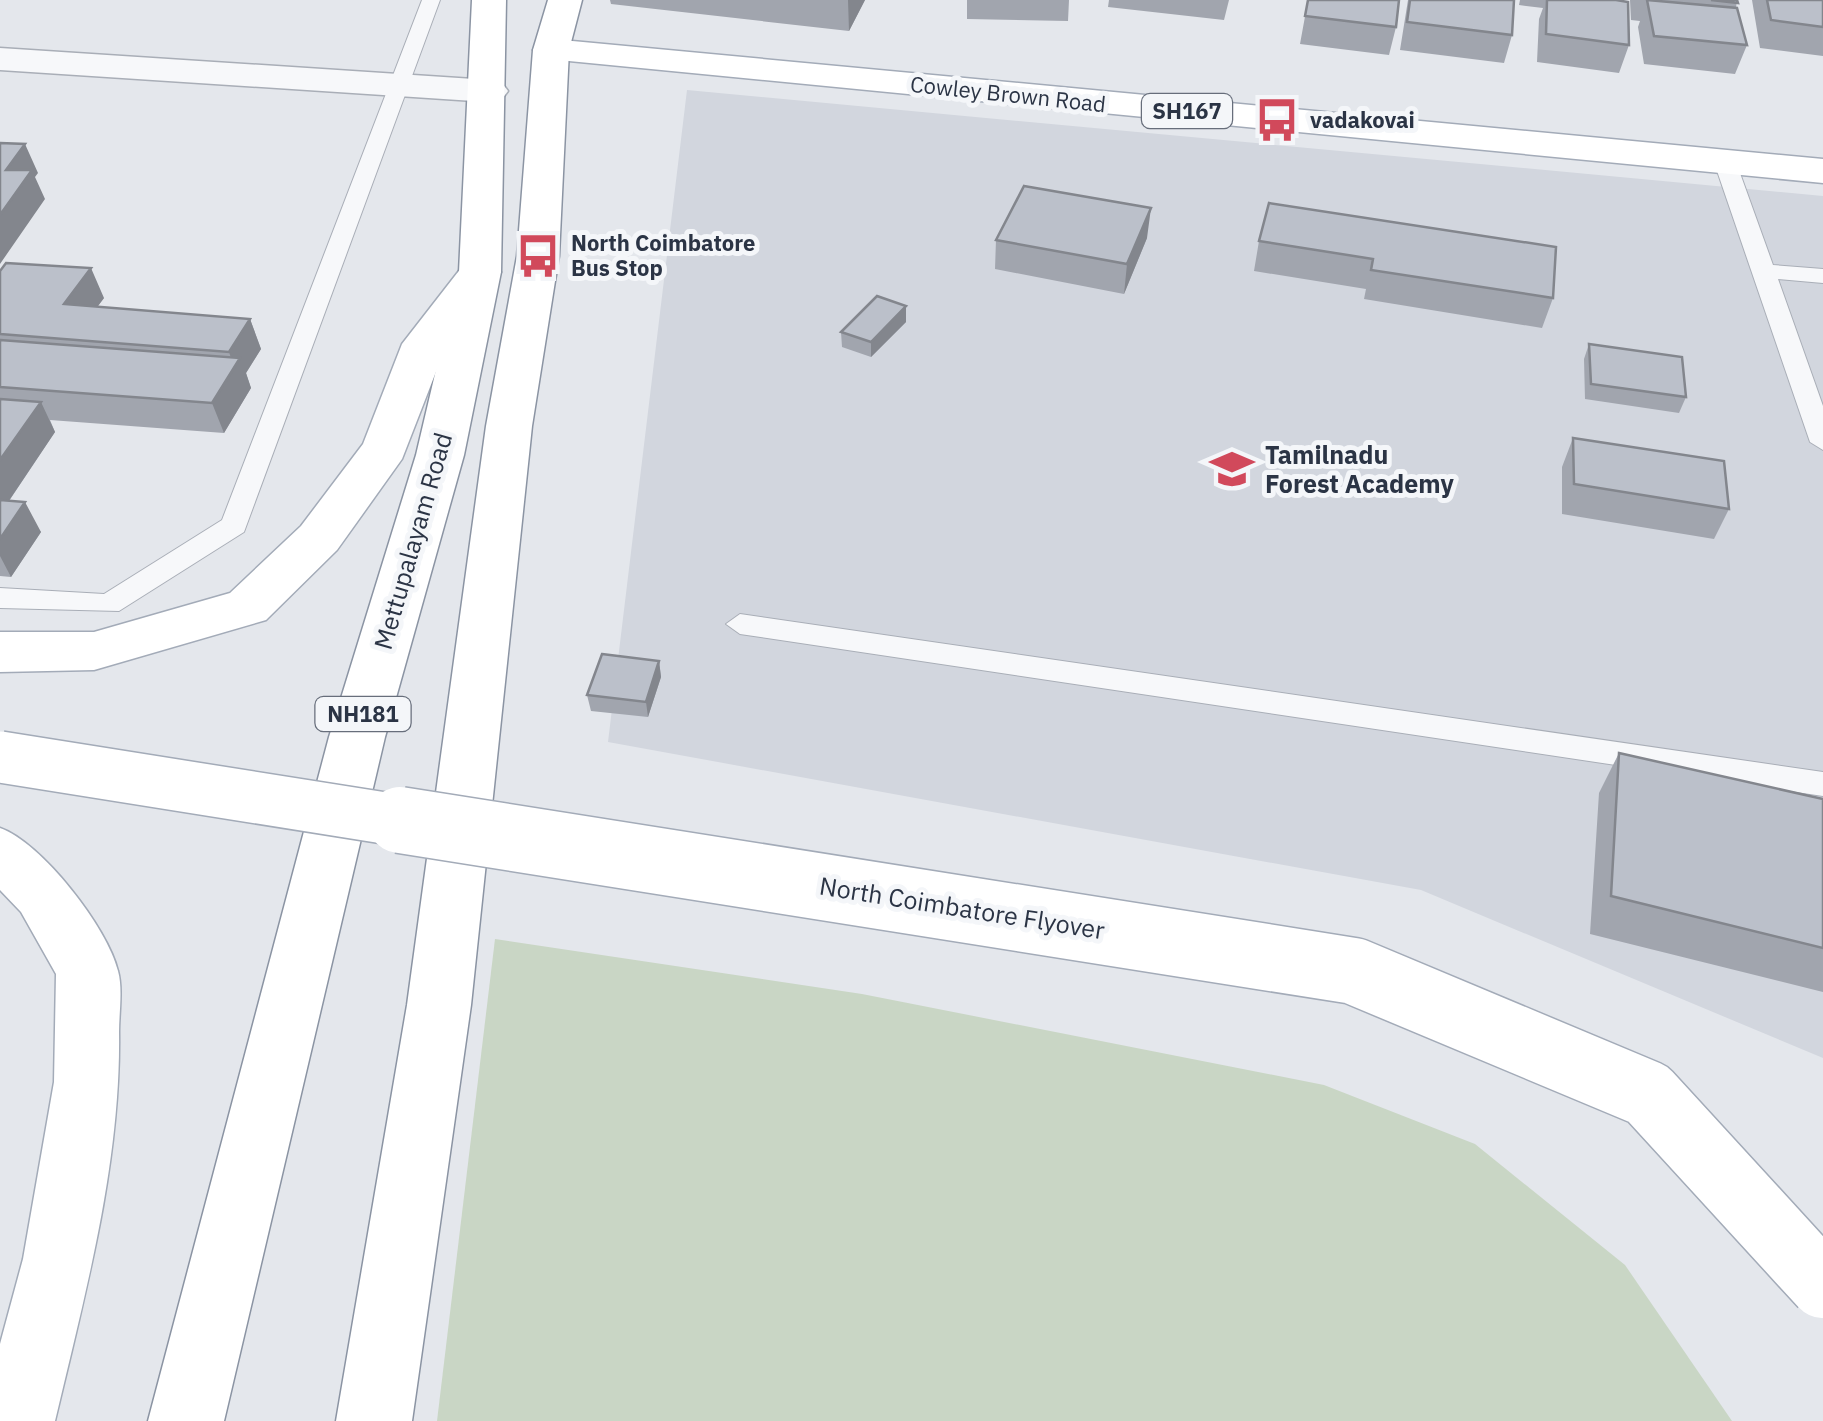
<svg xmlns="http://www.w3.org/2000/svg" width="1823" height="1421" viewBox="0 0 1823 1421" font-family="'IBM Plex Sans',sans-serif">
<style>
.built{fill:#d2d6de}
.green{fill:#c9d6c5}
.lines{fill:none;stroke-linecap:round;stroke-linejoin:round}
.lane-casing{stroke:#a9aeb7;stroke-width:2}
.street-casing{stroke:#a9aeb7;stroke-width:3}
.primary-casing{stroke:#a3abb8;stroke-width:3}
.highway-casing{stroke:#8b94a3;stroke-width:3}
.lane{fill:#f7f8fa;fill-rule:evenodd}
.street{fill:#f7f8fa;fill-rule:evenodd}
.primary{fill:#fff;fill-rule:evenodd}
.highway{fill:#fff;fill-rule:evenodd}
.primary-bridge-far1-casing{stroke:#a3abb8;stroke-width:54;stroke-linecap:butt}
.primary-bridge-casing{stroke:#a3abb8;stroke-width:69;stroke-linecap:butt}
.primary-bridge-far1{stroke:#fff;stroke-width:51}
.primary-bridge{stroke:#fff;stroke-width:66}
.wall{fill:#a1a5ae}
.shaded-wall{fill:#83868d}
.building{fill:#bbc0ca;stroke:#83868d;stroke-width:2.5}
.labels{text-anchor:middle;stroke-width:10;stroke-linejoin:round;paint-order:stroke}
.far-street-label{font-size:22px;fill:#2b3445;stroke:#f4f6f9}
.shield{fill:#f4f6f9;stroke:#676e7b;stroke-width:2.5}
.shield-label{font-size:22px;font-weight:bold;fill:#2b3445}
.far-poi-label{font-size:22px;font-weight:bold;fill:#2b3445;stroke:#f4f6f9;text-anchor:start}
.poi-label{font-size:25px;font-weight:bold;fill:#2b3445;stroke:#f4f6f9;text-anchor:start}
.street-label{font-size:25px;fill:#2b3445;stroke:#f4f6f9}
</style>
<rect width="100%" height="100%" fill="#e4e7ec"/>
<path class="built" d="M687,90L1823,196V1058L1421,890L608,742Z"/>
<path class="green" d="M495,939L862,994L1324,1085L1475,1144L1625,1265L1732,1421H437Z"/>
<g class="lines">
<g class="lane-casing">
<path id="lane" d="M422,0H440L244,532L119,611L0,608V588L104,594L222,520Z
M1725,156L1736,162L1773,265L1823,269V283L1778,279L1823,406V450L1810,442L1714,162Z
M740,614L1823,772V796L740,634L726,624Z"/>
</g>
<g class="street-casing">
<path id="street" d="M0,48L489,80L502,83L508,91L502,99L489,102L0,70Z"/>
</g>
<g class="primary-casing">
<path id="primary" d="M551,39L1823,159V183L538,58L533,50L538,42Z
M480,259L495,263L501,272L446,346L402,459L337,550L266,620L94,670L0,672V632H94L230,593L301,526L363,444L402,344L465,263Z
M0,828C41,842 108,928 118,971C123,989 119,1013 119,1032C121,1163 85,1294 55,1421H0V1344L23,1259L54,1082L56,974L21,912L0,890Z"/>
</g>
<g class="highway-casing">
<path id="highway" d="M472,0H506L501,272L464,455L385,737L224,1421H148L329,737L416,455L459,272Z
M548,0H582L569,50L559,256L532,426L471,1005L412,1421H336L407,1005L486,426L517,256L533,50Z"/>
</g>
<use href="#lane" class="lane"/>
<use href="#street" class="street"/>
<use href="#primary" class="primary"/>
<use href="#highway" class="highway"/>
<g class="primary-bridge-far1-casing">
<path id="primary-bridge-far1" d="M0,757L416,823"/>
</g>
<g class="primary-bridge-casing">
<path id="primary-bridge" d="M400,820L1354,971L1648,1094L1823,1285"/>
</g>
<use href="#primary-bridge-far1" class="primary-bridge-far1"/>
<use href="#primary-bridge" class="primary-bridge"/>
</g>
<path class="wall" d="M610,0H865L849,31L611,4Z
M967,0H1069L1068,21L967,19Z
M1109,0H1229L1224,20L1108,7Z
M1308,0L1396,27L1389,55L1300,44Z
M1408,0H1514L1512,35L1504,63L1400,50Z
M1520,0H1616L1629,45L1619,73L1537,62L1539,19L1543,8L1519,5Z
M1630,0H1737L1736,8L1747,45L1735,74L1644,64L1638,27L1640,21L1631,20Z
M1752,0H1823V56L1760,48Z
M1269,203L1553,298L1542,328L1364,299L1366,289L1254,271L1259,241Z
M1147,238L1124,294L995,269L996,240Z
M0,271L104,298L97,307L250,319L261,349L246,373L251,388L224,433L50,420L55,432L9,501L41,532L11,577L0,576Z
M906,306V322L871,357L842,347L841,332Z
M1589,344L1686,397L1679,413L1585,399L1584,359Z
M1573,438L1729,509L1714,539L1562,514V467Z
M659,661L661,677L648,717L591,711L587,695Z
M1619,753L1823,799V992L1590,934L1599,793Z"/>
<path class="shaded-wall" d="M848,0H865L849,31Z
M25,144L38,173L35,177L45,199L0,264V215L6,170Z
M1151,208L1147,238L1124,294L1127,264Z
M91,268L104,298L77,334L64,304Z
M906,306V322L871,357V342Z
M250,319L261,349L246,373L251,388L224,433L212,403L234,367L229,352Z
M41,402L55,432L0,514V460Z
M25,502L41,532L11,577L0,556V539Z
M659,661L661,677L648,717L646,702Z"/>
<path class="building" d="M1308,0H1399L1396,27L1305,16Z
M1410,0H1514L1512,35L1407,22Z
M1547,0H1616L1628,2L1629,45L1546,34Z
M1647,0L1737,8L1747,45L1654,36Z
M1711,0H1737L1738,3Z
M1767,0H1823V27L1771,20Z
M0,143L25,144L6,170H32L0,215Z
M1024,186L1151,208L1127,264L996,240Z
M1269,203L1556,247L1553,298L1371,270L1373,259L1259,241Z
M6,263L91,268L64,304L250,319L229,352L0,334V271Z
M877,296L906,306L871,342L841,332Z
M0,340L240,358L212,403L0,387Z
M1589,344L1682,357L1686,397L1591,384Z
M0,399L41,402L0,460Z
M1573,438L1724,461L1729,509L1574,484Z
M0,500L25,502L0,539Z
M602,654L659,661L646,702L587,695Z
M1619,753L1823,799V948L1611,896Z"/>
<defs>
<g id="bus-bare" transform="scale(3.45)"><path d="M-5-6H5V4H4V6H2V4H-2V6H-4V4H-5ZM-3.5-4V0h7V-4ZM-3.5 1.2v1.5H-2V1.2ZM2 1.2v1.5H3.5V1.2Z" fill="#d1495b" stroke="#f4f6f9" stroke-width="2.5" paint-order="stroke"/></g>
<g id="university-bare" transform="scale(3.45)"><path d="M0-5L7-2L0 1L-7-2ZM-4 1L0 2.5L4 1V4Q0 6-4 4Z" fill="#d1495b" stroke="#f4f6f9" stroke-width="2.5" paint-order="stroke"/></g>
</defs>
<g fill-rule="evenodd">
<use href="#bus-bare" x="1277" y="120"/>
<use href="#bus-bare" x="538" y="256"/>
<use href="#university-bare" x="1232" y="469"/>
</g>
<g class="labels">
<g class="far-street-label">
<text transform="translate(1008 94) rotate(6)" y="8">Cowley Brown Road</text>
</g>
<g class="shield">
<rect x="1142" y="94" width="90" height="34" rx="8"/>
<rect x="315.5" y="697" width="95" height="34" rx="8"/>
</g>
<g class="shield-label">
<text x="1187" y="119">SH167</text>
<text x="363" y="722">NH181</text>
</g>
<g class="far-poi-label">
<text x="1310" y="128">vadakovai</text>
<text x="571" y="251">North Coimbatore<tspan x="571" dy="25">Bus Stop</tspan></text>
</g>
<g class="poi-label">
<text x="1265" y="464">Tamilnadu<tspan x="1265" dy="29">Forest Academy</tspan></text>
</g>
<g class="street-label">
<text transform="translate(413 541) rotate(-74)" y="9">Mettupalayam Road</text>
<text transform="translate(962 908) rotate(9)" y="9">North Coimbatore Flyover</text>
</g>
</g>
</svg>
